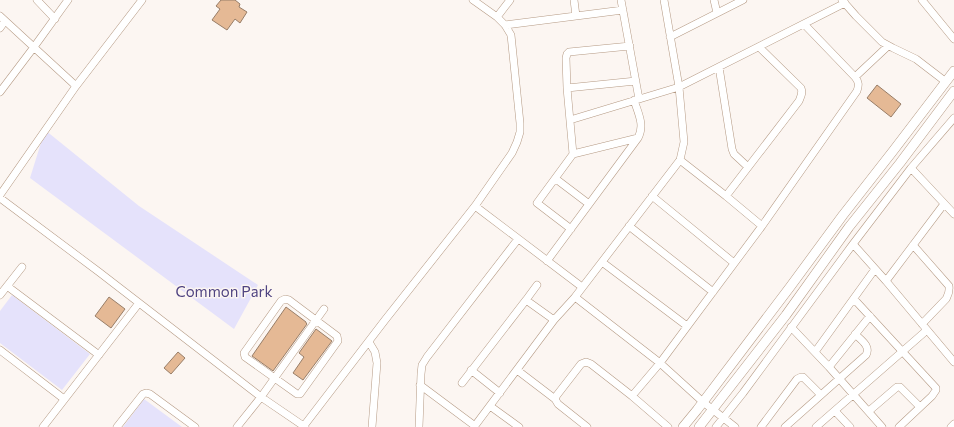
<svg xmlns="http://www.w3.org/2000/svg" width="954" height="427" viewBox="0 0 954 427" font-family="Commissioner,sans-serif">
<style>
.green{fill:#e5e2fb}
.building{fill:#e5b995;stroke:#987e68}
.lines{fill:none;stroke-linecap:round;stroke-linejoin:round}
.minor-casing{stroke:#b59a84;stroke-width:8}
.tertiary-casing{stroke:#b59a84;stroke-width:10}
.minor{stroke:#fff;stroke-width:7}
.tertiary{stroke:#fff;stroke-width:9}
.labels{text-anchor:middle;stroke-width:3;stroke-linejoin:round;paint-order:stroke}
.park-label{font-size:15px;fill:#4f4381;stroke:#fcf6f2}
</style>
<rect width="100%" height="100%" fill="#fcf6f2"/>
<path class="green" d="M45,130L139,206L258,285L234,329L30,178Z
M12,295L90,354L62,390L0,343V311Z
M144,399L182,427H123Z"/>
<path class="building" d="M221,0H235L240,4L239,7L247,12L240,23L235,19L227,30L212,20L220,9L216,6Z
M877,85L901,104L891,117L867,98Z
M109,297L125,309L111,328L95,316Z
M286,307L306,322V323L307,324L273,371L252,356Z
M316,329L332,341L303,380L293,373L304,357L299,353Z
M178,352L185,358L171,374L164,368Z"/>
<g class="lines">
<g class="minor-casing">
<path id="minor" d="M37,0L55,19
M574,0L576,16
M621,0L639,99
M714,0L717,13
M842,0L856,16L882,42L893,48L916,59L946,82
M922,0L954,39
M0,16L76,86
M497,17L510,0
M505,25L623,10
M0,28L5,21
M670,37L743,0
M719,67L732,149L734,154L748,167
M855,77L888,46
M567,88L636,81
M0,92L34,47L68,0
M634,100C638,113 645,125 638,138
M570,120L679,87L845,3
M573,154L567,88L566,58L567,54L569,52L630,46
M680,160L726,196L762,226
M911,168L954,214
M556,179L589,204
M0,195L76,86L142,0
M652,196L734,263
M726,196L799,101C801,96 803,93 801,88L759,47
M0,198L99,272L261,397L305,427
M475,206L582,287
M629,226L713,292
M853,244L886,281L954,362
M913,245L949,286C950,292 948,295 946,299L922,324
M547,261L638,138L573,154L537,203L571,229
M602,262L687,326
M886,281L944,204
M7,286L99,355
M0,295L22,267
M575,297L660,363L703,402L735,427
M285,299L289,300L337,336L338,341L300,394H297L245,357L244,353L281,301Z
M854,299L936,388V390L932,396L899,427
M526,300L554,320
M791,327L829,367L882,427
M369,342L375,352L377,363L372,427
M0,350L64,399
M815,352L875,269
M829,367L870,316
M471,370L500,393
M517,370L555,399L558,404L587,427
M462,383L526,300L537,285
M420,385L475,426
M632,396L660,363L762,226L857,91C859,85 859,82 855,77L804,24
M555,399L557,395L581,364L586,362L591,364L632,396L668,427
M490,406L519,427
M835,411L850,427
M869,411L897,387H900L920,407
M43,427L139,303
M117,427L143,394L146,393L150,394L195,427
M237,427L261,397L324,309
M303,427L385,320L475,206L512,153L517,142L520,132V123L511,35L505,25L497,17L473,0
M419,427L421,374L422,365L427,357L518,239
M474,427L554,320L575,297L680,160L684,142L679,87L664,0
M716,427L743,393L853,244L911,168L954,118
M761,427L797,379L801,377H803L821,395
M785,427L866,355C871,346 861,340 855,334
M816,427L927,330
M951,427L954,424"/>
</g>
<g class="tertiary-casing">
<path id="tertiary" d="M683,427L697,410L790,287L843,215L893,151L954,71
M699,427L786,315L849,227L900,163L954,91"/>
</g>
<use href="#minor" class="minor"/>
<use href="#tertiary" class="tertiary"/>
</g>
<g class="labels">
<g class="park-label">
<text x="224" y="297">Common Park</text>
</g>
</g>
</svg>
